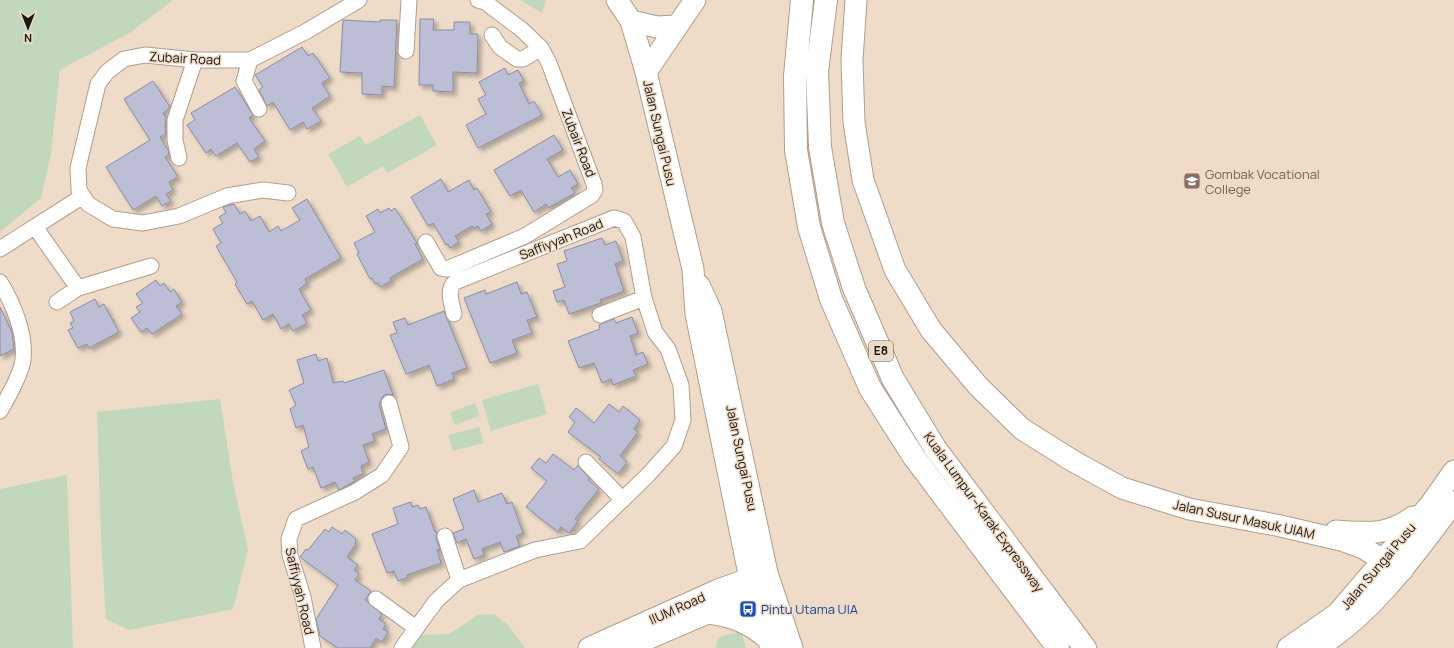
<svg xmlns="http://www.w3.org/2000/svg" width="1454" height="648" viewBox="0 0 1454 648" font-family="Manrope,sans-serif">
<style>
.green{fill:#c1d8bc}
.building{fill:#bcbed5;stroke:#8a8ca2;filter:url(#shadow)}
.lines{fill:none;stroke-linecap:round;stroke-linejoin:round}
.street-casing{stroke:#af9e8c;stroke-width:17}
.secondary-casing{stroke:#af9e8c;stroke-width:23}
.highway-casing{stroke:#af9e8c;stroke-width:24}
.street{stroke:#fff;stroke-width:15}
.secondary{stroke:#fff;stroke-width:21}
.highway{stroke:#fff;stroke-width:22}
.labels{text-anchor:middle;stroke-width:3;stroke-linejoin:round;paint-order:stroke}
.shield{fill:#eedcc9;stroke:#5c5248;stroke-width:1}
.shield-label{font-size:12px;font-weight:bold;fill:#1d1710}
.street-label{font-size:13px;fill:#1d1710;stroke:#eedcc9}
.education-label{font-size:13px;fill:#785e54;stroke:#eedcc9;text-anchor:start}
.transit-label{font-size:13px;fill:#164399;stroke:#eedcc9;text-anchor:start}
</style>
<defs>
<filter id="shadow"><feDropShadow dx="3.5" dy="3.5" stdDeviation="2" flood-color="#0004"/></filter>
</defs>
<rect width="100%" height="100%" fill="#eedcc9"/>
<path class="green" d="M0,0H173L131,32L60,70L51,154L41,198L0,232Z
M520,0H546L542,13Z
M420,115L437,145L387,173L383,166L347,187L328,154L360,136L366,145Z
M538,384L547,414L491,431L482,400Z
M220,399L233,482L248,550L233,609L129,630L106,619L101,539L97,412Z
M475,403L480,416L455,425L450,413Z
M479,427L484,443L453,451L448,435Z
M67,475L73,648H0V489Z
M494,614L509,626L525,648H406L417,635L449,634L478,615Z
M741,631L746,648H715L719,637Z"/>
<path class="building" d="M420,19H434L433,30H454V22H470V34H478L477,73L453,72V92L433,91V85H419Z
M343,20L380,22V20H397L394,87L382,86V95L362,94V73L340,72Z
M302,47L308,56L313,53L330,78L322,83L330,96L312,108L321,121L307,129L303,122L290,130L273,102L267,106L259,90L263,87L255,75Z
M505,68L508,75L518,70L524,81L519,83L529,104L534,101L542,115L478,148L466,125L486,114L478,99L486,95L479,82Z
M153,81L170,107L163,113L166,118L165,128L166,134L160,137L168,150L169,154L165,157L178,177L169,182L173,190L166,194L171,201L162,206L156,196L133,210L106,167L150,140L124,99Z
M235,87L253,115L249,118L265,141L254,149L259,157L250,162L237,143L216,156L211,149L206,153L187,125L195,120L191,113Z
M554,135L563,150L547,159L558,177L570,170L578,184L571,188L575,193L548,208L546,204L534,212L521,190L510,196L494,170Z
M441,179L448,192L469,180L474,190L477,188L491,212L486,214L492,224L481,231L478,226L474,228L472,226L455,236L459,242L450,248L448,244L446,245L433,223L428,226L411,197Z
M307,199L341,258L305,279L307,283L299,289L311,310L302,315L307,323L293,331L289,324L281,329L273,314L263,320L252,301L247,304L235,284L237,282L216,246L221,243L213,229L223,223L219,217L226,213L223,207L234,204L240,214L245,211L251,221L260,216L269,232L278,226L281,231L300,220L292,208Z
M389,208L391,211L395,208L417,243L415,244L423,259L390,278L391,281L380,287L378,283L375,284L372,278L370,279L357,254L359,253L354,243L375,232L366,216L378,209L380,213Z
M602,238L605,245L616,241L623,261L615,264L624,291L600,300L601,303L569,314L564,300L557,302L553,291L565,287L557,264L567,261L564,251Z
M156,280L160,286L164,283L170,292L174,289L182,302L176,306L182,314L152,334L147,328L141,332L131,318L140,312L136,307L143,303L136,294Z
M517,282L521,294L527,292L537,317L527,320L532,333L512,340L517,353L490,363L464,298L485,290L486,294Z
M95,299L99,307L104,304L119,332L89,348L87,344L78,348L68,330L73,328L70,323L74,321L70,312Z
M0,307L12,332L14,349L0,356Z
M444,311L467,368L452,373L454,379L437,386L429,365L406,374L390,335L397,333L393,322L405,318L408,325Z
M632,317L638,333L630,336L636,355L643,352L648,364L633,370L636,376L613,385L611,379L602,383L594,363L579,368L568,341L600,329L599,325L603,323L614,319L616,323Z
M316,354L318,361L327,358L333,383L343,381L344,383L384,370L393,395L387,394L383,396L379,404L386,429L372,434L375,441L363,445L369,462L361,466L363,474L353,478L355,481L339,490L335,482L321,488L313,467L308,469L301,451L309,447L303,425L296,428L290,409L296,405L289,390L304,383L297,360Z
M609,404L619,412L623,406L640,420L634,429L638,432L620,456L627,462L618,474L599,459L601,457L568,432L575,422L569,417L576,408L594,423Z
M553,454L574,470L578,465L590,479L588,480L599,489L575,519L578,521L569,533L561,527L558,532L526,507L547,481L531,468L539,458L546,463Z
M474,490L478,502L502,493L507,504L512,502L523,533L516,536L520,546L504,552L500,542L482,549L484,555L474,559L466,539L457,543L453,533L464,529L453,499Z
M411,502L412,507L418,505L420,509L426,507L435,532H437L436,538L440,549L437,550L441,563L407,575L408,577L398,581L394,571L387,573L372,534L398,524L393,508Z
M332,527L342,534L345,530L356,539L355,545L347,557L358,565L354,570L359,574L355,580L371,591L365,600L382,614L379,619L386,624L383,629L388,632L382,642L376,638L370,648H338L320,636L316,619L338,585L300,557L306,549L308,550L325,529L329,532Z"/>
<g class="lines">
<g class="street-casing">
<path id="street" d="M492,35L500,47L517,59H523L541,48
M406,51L409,0
M250,60L244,81L259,109
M179,158L175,140V120L195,60
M288,193L263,190L227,196L179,216L143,223L113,219L88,204L79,190L78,168L98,84L107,72L124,59L145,55L195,60H250L305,32L359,0
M35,227L78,288
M426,242L441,268L447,269L525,236L592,195L595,190L594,184L549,63L541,48L521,29L485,2L478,0
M0,249L83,196
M0,282C13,303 26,334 23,359C22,372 7,399 0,411
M57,302L78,288L151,266
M600,315L644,298
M586,462L623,500
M445,536L459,580
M376,599L416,628
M313,648L303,597L290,555L289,539L296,519L355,492L382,475L401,447L389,403
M402,648L436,601L459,580L535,550L580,541L648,475L674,446L683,420L681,385L668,349L655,332L644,298L633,237L624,221L614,218L455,282C446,290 452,304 454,314"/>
</g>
<g class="secondary-casing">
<path id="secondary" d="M617,0L631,21L646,72L693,269L696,314L750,579L771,648
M856,0L852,60L854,122L863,180L895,270L931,330L978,386L1022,429L1073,461L1122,488L1189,509L1276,525L1341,540L1363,548L1402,571
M631,21L657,27L677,26
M646,72L695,0
M699,285L711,311L767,573L792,648
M1336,531C1367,533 1387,536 1413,517
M706,613C731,615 750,623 769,640
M589,648L718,590L763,574
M626,648L766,588
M1288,648L1337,614L1430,505L1454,471
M1317,648C1375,612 1414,555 1454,502"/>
</g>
<g class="highway-casing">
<path id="highway" d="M802,0L795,76L796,150L809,227L831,299L870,388L914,457L1058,648
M826,0L817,71L820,147L833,223L854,288L893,379L935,448L1085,648"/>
</g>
<use href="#street" class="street"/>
<use href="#secondary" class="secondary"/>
<use href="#highway" class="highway"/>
</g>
<defs>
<g id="university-square" transform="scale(0.9)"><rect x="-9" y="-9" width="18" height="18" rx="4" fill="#8d6e63" stroke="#eedcc9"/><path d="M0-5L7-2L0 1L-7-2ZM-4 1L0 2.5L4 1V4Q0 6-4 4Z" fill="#fff"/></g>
<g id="bus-square" transform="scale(0.9)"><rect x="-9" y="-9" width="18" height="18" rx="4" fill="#1a4fb4" stroke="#eedcc9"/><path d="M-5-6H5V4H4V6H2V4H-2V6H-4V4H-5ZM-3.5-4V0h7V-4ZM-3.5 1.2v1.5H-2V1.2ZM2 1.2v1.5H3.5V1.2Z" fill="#fff"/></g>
</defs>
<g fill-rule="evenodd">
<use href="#university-square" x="1192" y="181"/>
<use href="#bus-square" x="748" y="609"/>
</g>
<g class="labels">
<rect class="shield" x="869" y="341" width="24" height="20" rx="3"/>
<g class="shield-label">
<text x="881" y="355">E8</text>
</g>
<g class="street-label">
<text transform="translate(185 58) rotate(3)" y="5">Zubair Road</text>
<text transform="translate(660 133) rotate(77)" y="5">Jalan Sungai Pusu</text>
<text transform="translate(579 143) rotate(69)" y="5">Zubair Road</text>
<text transform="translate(561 239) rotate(-22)" y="5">Saffiyyah Road</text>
<text transform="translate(742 458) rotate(78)" y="5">Jalan Sungai Pusu</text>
<text transform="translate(984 512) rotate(54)" y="5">Kuala Lumpur–Karak Expressway</text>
<text transform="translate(1244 519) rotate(12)" y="5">Jalan Susur Masuk UIAM</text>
<text transform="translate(1378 566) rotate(-50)" y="5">Jalan Sungai Pusu</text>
<text transform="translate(300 591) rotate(77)" y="5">Saffiyyah Road</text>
<text transform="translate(677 608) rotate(-24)" y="5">IIUM Road</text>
</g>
<g class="education-label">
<text x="1205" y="179">Gombak Vocational<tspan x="1205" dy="15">College</tspan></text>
</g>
<g class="transit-label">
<text x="761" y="614">Pintu Utama UIA</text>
</g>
</g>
<g transform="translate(28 28) rotate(180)" stroke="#eedcc9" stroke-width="3" paint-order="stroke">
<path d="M0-3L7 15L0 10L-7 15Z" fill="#1d1710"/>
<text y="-6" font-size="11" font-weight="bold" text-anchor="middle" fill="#1d1710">N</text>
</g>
</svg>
